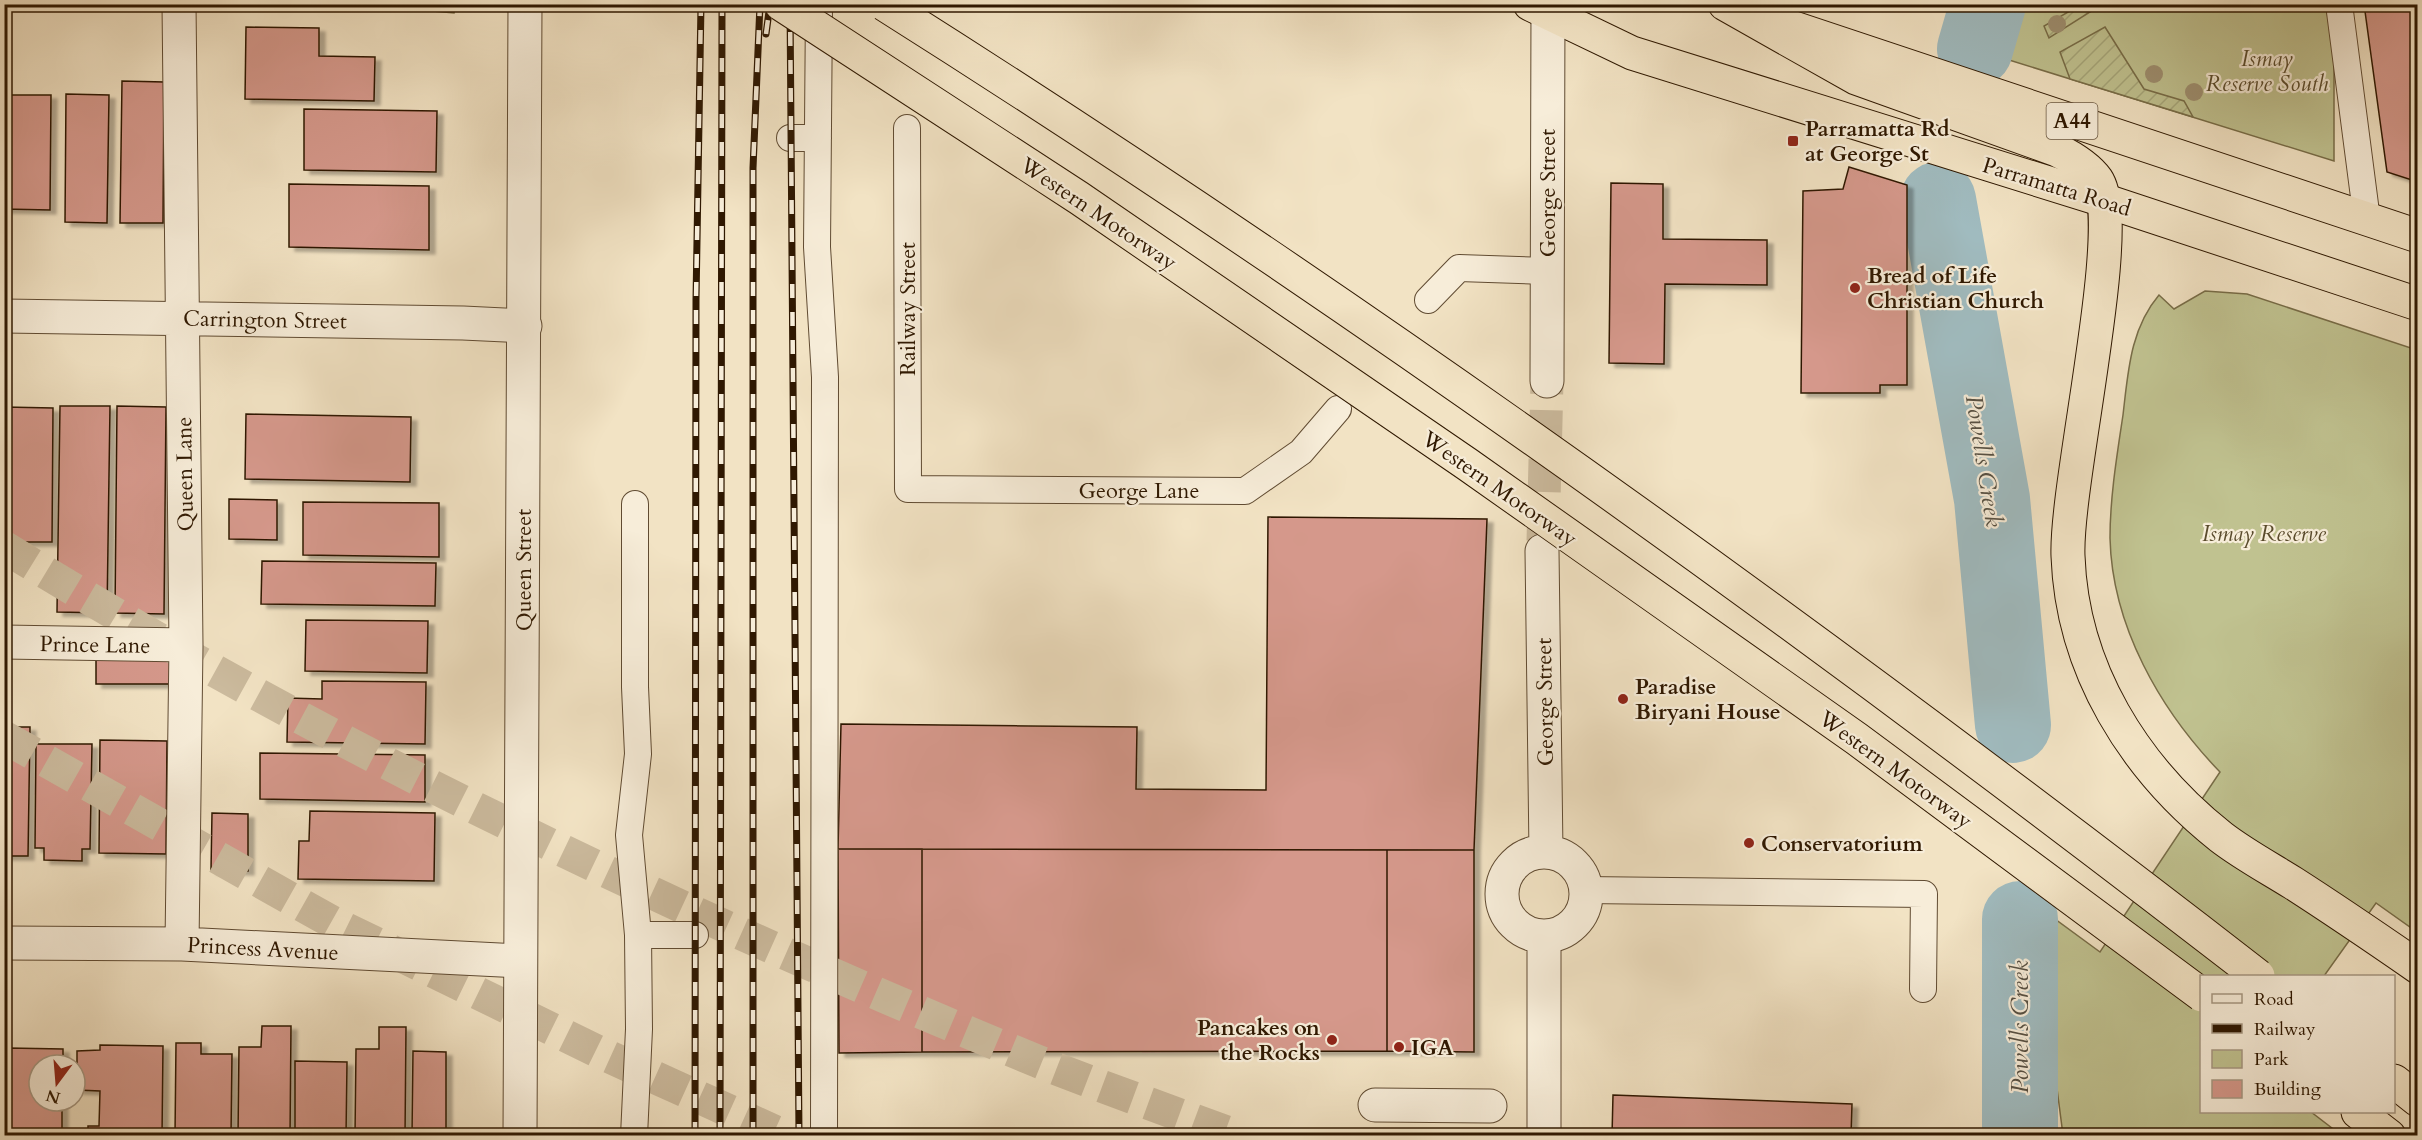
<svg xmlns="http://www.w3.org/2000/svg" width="2422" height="1140" viewBox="0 0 2422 1140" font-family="Cardo,serif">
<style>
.park{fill:#c0c290;stroke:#786d48;stroke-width:1.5}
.garden{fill:url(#garden-furrows);stroke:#786d48;stroke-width:1.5}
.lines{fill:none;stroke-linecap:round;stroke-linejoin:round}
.river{stroke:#a0bbbf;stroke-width:76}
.building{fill:#d5988b;stroke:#2f1801;stroke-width:1.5;filter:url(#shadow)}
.minor-tunnel{stroke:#cbba9d;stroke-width:33;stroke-dasharray:33 16;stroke-linecap:butt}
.motorway-tunnel{stroke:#cbba9d;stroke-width:33;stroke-dasharray:33 16;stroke-linecap:butt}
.service-casing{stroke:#604b32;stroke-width:28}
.pedestrian-casing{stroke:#604b32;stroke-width:35}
.minor-casing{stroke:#604b32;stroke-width:35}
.tertiary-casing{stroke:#604b32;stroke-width:35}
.trunk-casing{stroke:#2f1801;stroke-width:35}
.motorway-casing{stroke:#2f1801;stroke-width:35}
.service{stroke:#f7edd9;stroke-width:26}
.pedestrian{stroke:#f7edd9;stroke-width:33}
.minor{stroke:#f7edd9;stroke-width:33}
.tertiary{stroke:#f7edd9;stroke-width:33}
.trunk{stroke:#f2e3c4;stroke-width:33}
.motorway{stroke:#f2e3c4;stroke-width:33}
.rail-casing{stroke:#2f1801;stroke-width:7}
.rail{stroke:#f7edd9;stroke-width:4.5;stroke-dasharray:14;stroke-linecap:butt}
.motorway-bridge-casing{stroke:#2f1801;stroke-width:35;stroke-linecap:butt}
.motorway-bridge{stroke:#f2e3c4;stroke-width:33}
.tree{fill:#9e8f70}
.poi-dot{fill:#8f2418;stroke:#f7edd9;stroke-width:2}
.labels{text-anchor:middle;stroke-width:4.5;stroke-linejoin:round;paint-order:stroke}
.shield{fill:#f7edd9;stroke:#6b5842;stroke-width:1.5}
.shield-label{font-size:21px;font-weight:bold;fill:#2f1801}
.park-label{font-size:22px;font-style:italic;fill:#5a4b2c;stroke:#f7edd9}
.poi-label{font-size:22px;font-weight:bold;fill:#2f1801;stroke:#f7edd9;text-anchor:start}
.street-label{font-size:22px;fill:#2f1801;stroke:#f7edd9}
.water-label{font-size:24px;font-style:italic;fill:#575144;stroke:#f7edd9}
</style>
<defs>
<pattern id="garden-furrows" width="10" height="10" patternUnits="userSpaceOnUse" patternTransform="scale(1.5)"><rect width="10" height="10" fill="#c0c290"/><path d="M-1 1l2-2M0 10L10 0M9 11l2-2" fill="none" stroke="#a5a67a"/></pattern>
<filter id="shadow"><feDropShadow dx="6" dy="4" stdDeviation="1.5" flood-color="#0004"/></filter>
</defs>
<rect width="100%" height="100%" fill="#f2e3c4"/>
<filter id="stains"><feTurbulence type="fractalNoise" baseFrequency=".00333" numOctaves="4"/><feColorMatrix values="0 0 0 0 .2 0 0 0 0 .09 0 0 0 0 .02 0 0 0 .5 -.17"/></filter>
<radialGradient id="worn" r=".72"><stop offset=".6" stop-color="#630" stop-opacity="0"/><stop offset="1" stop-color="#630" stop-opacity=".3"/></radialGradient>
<path class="park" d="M365,5H454V13Z
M2025,5H2326L2334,60V161L2009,60Z
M2205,291L2247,294L2417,350V932L2376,903L2324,976H2202V1112H2311L2341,1135H2063L2033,903L2100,952L2220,772C2160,710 2112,626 2110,538C2110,497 2117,455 2123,415C2128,373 2130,329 2159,295L2174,309Z"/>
<path class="garden" d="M2080,5H2101L2049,38L2044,26Z
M2105,27L2144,89L2184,101L2193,117L2070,79L2060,52Z"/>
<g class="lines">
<path class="river" d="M1975,49L1988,4
M1938,200L1992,499L2013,725
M2020,919V1136"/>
</g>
<path class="building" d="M2364,4H2396L2418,12V182L2387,172Z
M246,27L319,28V56L375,57L374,101L245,99Z
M122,81L164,82L163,223H120Z
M66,94L109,95L107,223L65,222Z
M4,95H51L50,210L4,209Z
M304,109L437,111L436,172L304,170Z
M1849,167L1907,185V385H1880V393H1801L1803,191L1843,189Z
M1611,183L1663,184V239L1767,240V285L1665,284L1664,364L1609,363Z
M289,184L429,186V250L289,247Z
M60,406H110L107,613L57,612Z
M117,406L166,407L164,614L115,613Z
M4,407L53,408L52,542H4Z
M246,414L411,417L410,482L245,479Z
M229,499L277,500V540L229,539Z
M303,502L439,503V557L303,555Z
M1268,517L1487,519L1474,850L838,849L841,724L1137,727L1136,789L1266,790Z
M262,561L436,563L435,606L261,604Z
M306,620L428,621L427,673L305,671Z
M96,657L170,658V684H96Z
M322,681L426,682L425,744L287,742L288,698L322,699Z
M4,727H30L28,856H4Z
M100,740L167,741L166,854L99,853Z
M36,744H92L90,849H82V861L44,860V848H35Z
M260,753L425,755V802L260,799Z
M310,811L435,813L434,881L298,879L299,841H309Z
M212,813L248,814V871L211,870Z
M838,849H922V1052L839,1053Z
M922,849L1387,850V1051L922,1052Z
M1387,850H1474V1052L1387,1051Z
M262,1026H291L290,1136H238L239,1047H261Z
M379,1027H406L405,1136H355L356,1049H379Z
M176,1043H201V1054H232L231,1136H175Z
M100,1045L163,1046L162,1136H88V1126H99L100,1091L77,1090V1051L100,1050Z
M8,1048L63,1049V1065H39V1101H62V1136H7Z
M413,1051L446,1052V1136H412Z
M295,1061L347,1062L346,1136H295Z
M1613,1095L1852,1104L1851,1136H1612Z
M855,1134L988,1136H855Z"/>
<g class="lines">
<path class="minor-tunnel" d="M1543,541L1547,381"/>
<path class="motorway-tunnel" d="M4,547C332,750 681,914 1037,1061C1103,1088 1171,1111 1237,1136
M4,737L332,922L603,1054L785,1136"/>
<g class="service-casing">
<path id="service" d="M819,4L817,247L825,377L824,1136
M2339,4L2367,220
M907,128L908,489L1245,491L1301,452L1338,409
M790,138H818
M1428,300L1459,268L1547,271
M635,504V687L638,754L629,835L638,935
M1585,890L1924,894L1923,989
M634,1136L639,1029L638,935H695"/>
</g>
<g class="pedestrian-casing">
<path id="pedestrian" d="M1375,1105L1490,1106"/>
</g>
<g class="minor-casing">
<path id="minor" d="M179,4L186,645L182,944
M4,316L463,323L525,326
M1547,381L1548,4
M1542,551L1546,852
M4,642L186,645
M1502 894a42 42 0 1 1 84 0a42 42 0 1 1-84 0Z
M1544,936V1136
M4,943L182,944L520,961"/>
</g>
<g class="tertiary-casing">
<path id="tertiary" d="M520,1136L525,4"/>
</g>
<g class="trunk-casing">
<path id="trunk" d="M1530,4L1632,53L2103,200L2418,304
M1770,20L2418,236"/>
</g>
<g class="motorway-casing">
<path id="motorway" d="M1725,4L1856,78L2057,150C2071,157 2087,166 2097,180C2127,224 2065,483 2068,556C2072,669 2134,768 2221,837C2243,854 2269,868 2293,883C2335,910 2376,938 2418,967
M2394,1081L2418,1100
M2358,1112L2389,1136"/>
</g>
<use href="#service" class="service"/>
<use href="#pedestrian" class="pedestrian"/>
<use href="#minor" class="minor"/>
<use href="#tertiary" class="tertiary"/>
<use href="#trunk" class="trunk"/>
<use href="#motorway" class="motorway"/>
<g class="rail-casing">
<path id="rail" d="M790,4L799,1136
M766,34L770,4
M695,1136L696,300L701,4
M720,1136L722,4
M753,1136V168L760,4"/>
</g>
<use href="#rail" class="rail"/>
<g class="motorway-bridge-casing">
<path id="motorway-bridge" d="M781,4L1079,198L1467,464L1857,739L2202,995
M884,4C1359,304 1815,633 2258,976"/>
</g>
<use href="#motorway-bridge" class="motorway-bridge"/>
</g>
<g class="tree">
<circle cx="2057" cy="24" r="9"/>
<circle cx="2154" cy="74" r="9"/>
<circle cx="2194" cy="92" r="9"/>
</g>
<g class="poi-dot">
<rect x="1787" y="135" width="12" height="12" rx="3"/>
<circle cx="1855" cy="288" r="6"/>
<circle cx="1623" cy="699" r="6"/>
<circle cx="1749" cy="843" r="6"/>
<circle cx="1332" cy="1040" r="6"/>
<circle cx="1399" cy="1047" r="6"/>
</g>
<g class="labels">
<rect class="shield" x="2046.5" y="103" width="51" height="36" rx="4.5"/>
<g class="shield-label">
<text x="2072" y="128">A44</text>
</g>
<g class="park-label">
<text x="2267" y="66">Ismay<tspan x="2267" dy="25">Reserve South</tspan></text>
<text x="2264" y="541">Ismay Reserve</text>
</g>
<g class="poi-label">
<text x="1805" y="136">Parramatta Rd<tspan x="1805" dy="25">at George St</tspan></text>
<text x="1867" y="283">Bread of Life<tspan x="1867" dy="25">Christian Church</tspan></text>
<text x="1635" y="694">Paradise<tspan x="1635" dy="25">Biryani House</tspan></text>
<text x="1761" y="851">Conservatorium</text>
<text x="1320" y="1035" text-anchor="end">Pancakes on<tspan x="1320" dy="25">the Rocks</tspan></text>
<text x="1411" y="1055">IGA</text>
</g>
<g class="street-label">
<text transform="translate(2057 186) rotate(17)" y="8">Parramatta Road</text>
<text transform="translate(1547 193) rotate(-90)" y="8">George Street</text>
<text transform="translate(1099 213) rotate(34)" y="8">Western Motorway</text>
<text transform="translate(907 309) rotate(-90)" y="8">Railway Street</text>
<text transform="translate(265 319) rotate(1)" y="8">Carrington Street</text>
<text transform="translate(184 474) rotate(-91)" y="8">Queen Lane</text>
<text transform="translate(1500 488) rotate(35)" y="8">Western Motorway</text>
<text x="1139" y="498">George Lane</text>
<text transform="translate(523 570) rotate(-90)" y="8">Queen Street</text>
<text transform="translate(95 644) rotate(1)" y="8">Prince Lane</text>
<text transform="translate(1544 702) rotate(-91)" y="8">George Street</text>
<text transform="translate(1896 769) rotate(36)" y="8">Western Motorway</text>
<text transform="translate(263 948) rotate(3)" y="8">Princess Avenue</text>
</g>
<g class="water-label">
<text transform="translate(1984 461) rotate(81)" y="8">Powells Creek</text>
<text transform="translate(2020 1027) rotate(-90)" y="8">Powells Creek</text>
</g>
</g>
<rect width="2422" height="1140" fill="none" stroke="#f2e3c4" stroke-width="24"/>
<rect x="6" y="6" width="2410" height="1128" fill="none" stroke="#2f1801" stroke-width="3"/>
<rect x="12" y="12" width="2398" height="1116" fill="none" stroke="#2f1801" stroke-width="1.5"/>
<rect x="2200" y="975" width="195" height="138" fill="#f7edd9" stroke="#a79883" stroke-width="1.5"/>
<rect x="2212" y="994" width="30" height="9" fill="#f7edd9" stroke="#a79883" stroke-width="1.5"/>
<text x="2254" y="1005" font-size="18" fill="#2f1801">Road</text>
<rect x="2212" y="1024" width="30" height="9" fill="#2f1801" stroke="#a79883" stroke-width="1.5"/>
<text x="2254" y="1035" font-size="18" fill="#2f1801">Railway</text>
<rect x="2212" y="1050" width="30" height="18" fill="#c0c290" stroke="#a79883" stroke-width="1.5"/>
<text x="2254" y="1065" font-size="18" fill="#2f1801">Park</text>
<rect x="2212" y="1080" width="30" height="18" fill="#d5988b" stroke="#a79883" stroke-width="1.5"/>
<text x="2254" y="1095" font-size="18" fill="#2f1801">Building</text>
<g transform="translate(57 1083) rotate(196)"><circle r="28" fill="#f7edd9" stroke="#a79883" stroke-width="1.5"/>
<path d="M0-4.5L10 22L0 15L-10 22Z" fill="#8f2418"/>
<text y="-9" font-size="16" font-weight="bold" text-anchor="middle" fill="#2f1801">N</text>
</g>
<rect width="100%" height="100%" filter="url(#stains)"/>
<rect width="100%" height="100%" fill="url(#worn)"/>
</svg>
